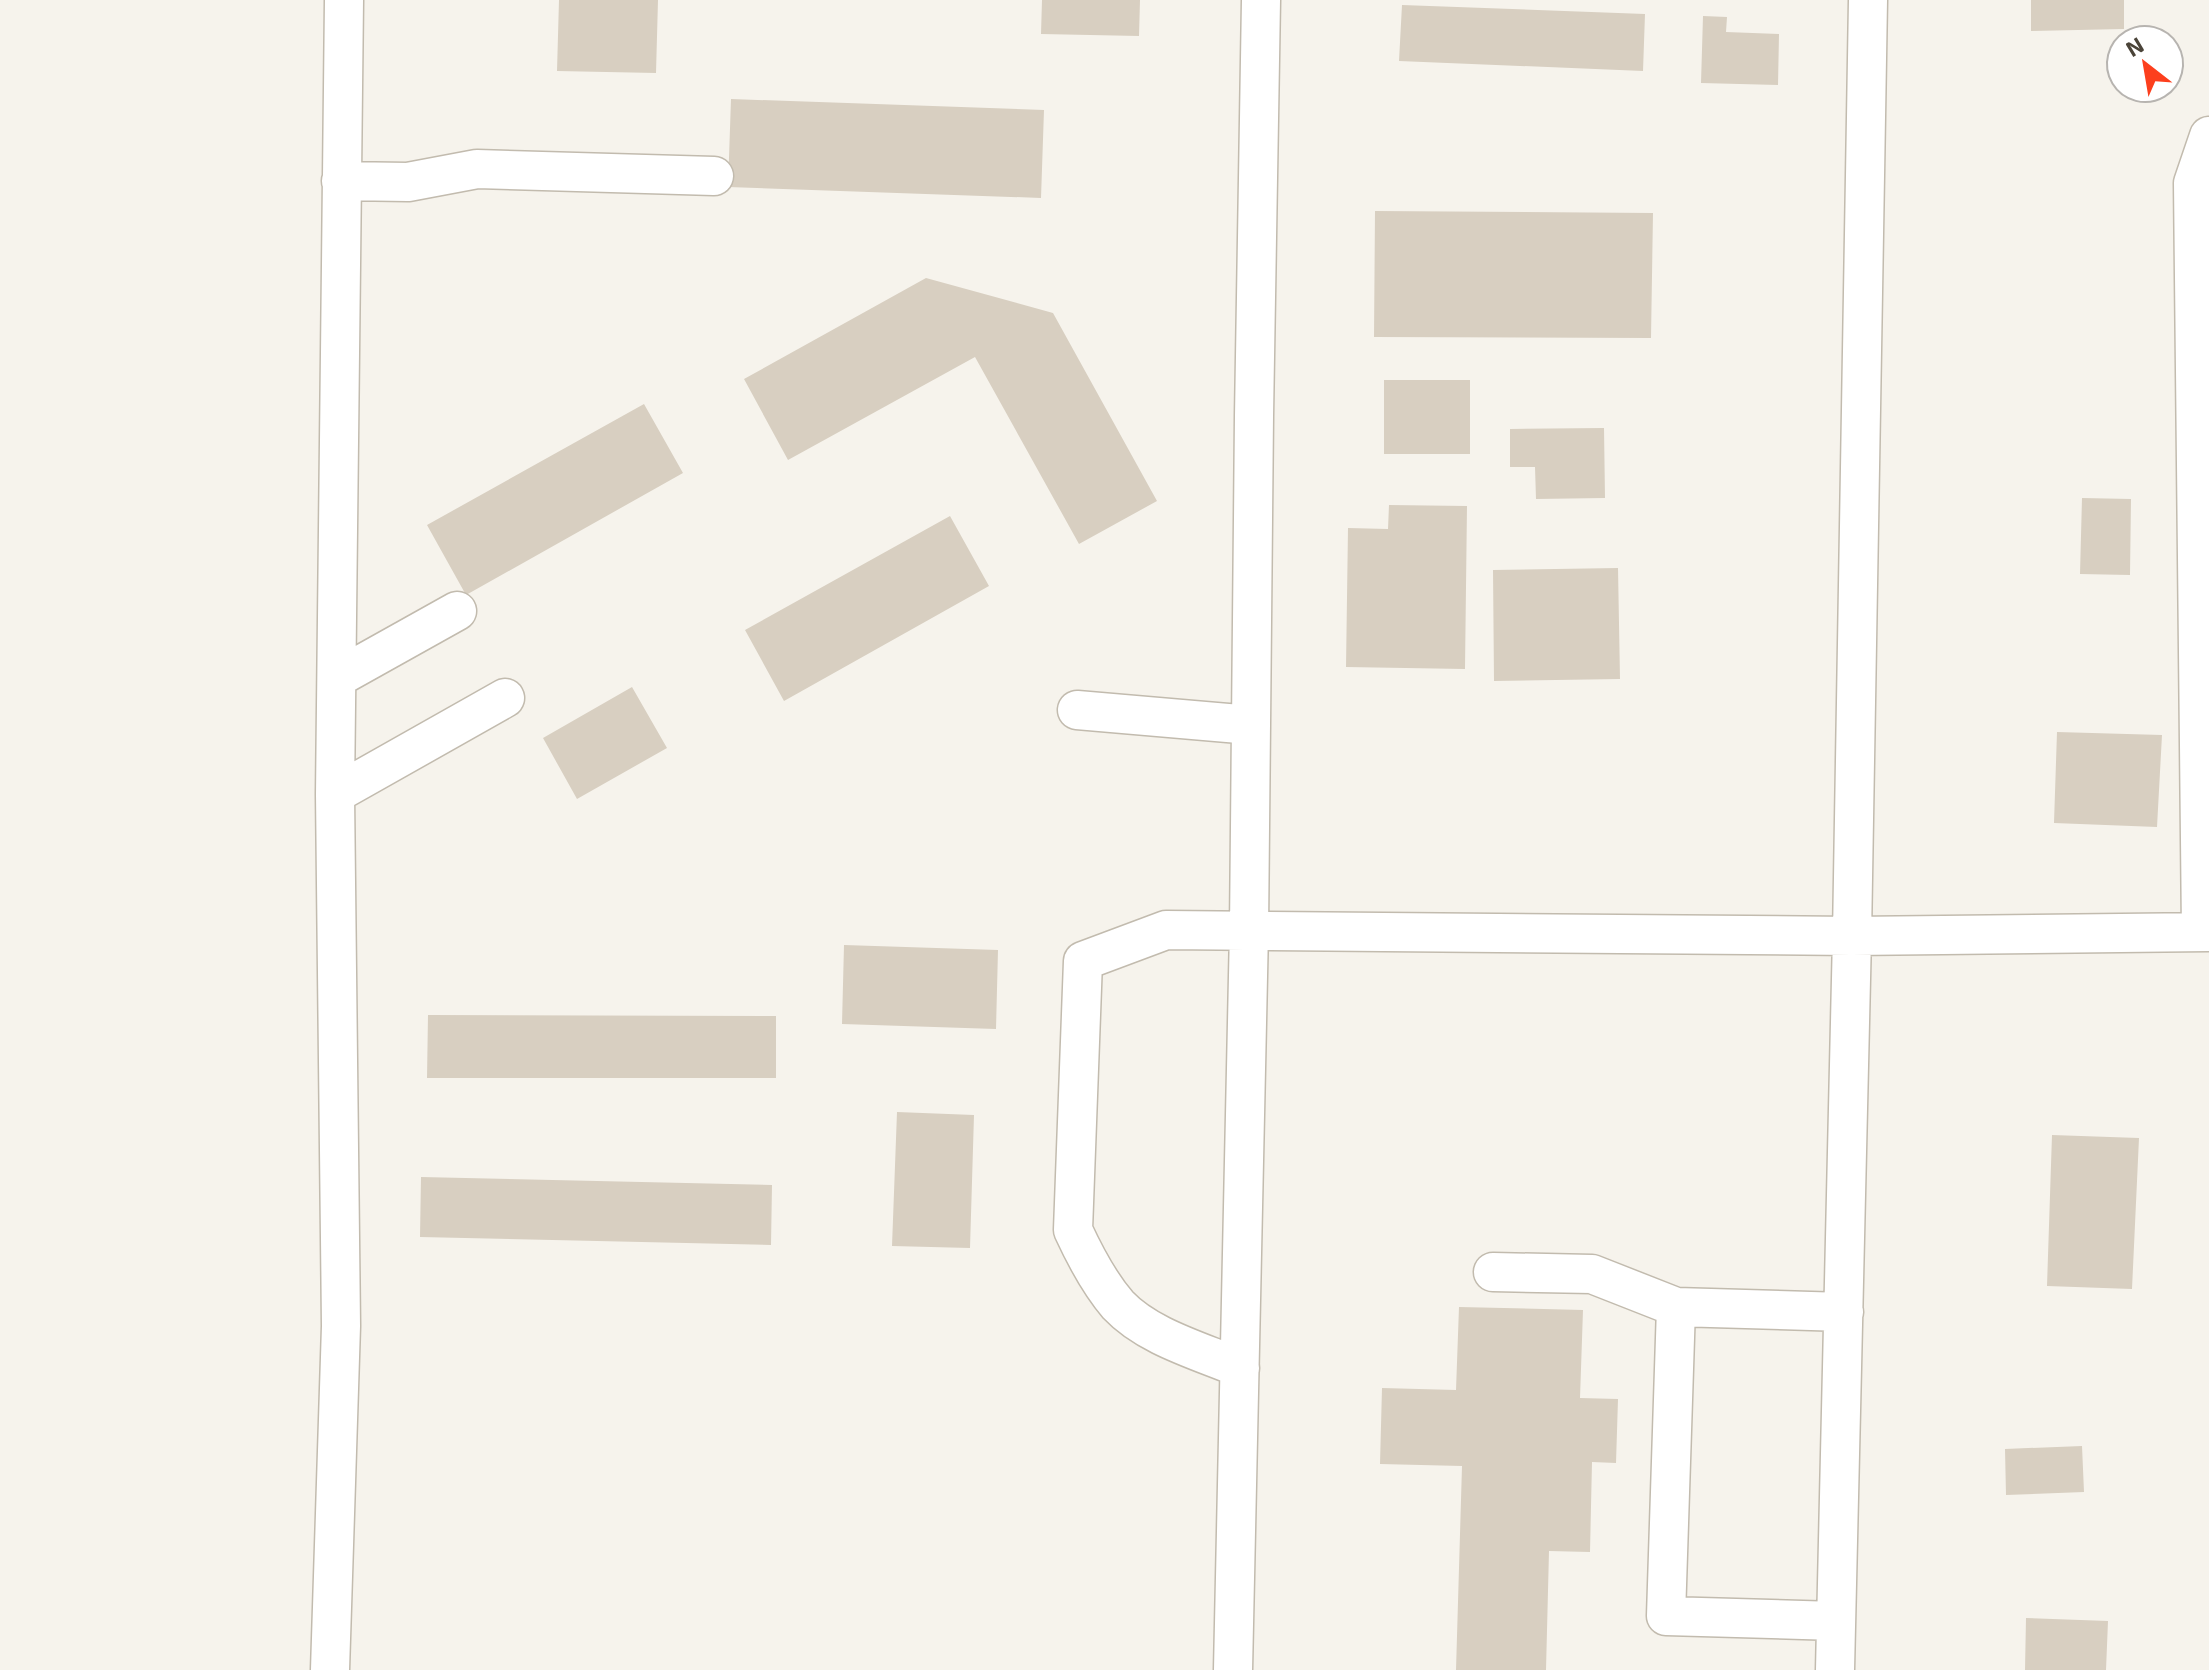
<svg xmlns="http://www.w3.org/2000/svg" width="2209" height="1670" viewBox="0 0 2209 1670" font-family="'Exo 2',sans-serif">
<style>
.building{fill:#d8cfc1}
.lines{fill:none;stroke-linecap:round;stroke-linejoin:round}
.minor-casing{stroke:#c2bbae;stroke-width:41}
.minor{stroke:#fff;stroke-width:38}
</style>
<rect width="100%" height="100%" fill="#f6f3ec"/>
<path class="building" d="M559,0H658L656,73L557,71Z
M1042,0H1140L1139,36L1041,34Z
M2031,0H2124V29L2031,31Z
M1402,5L1645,14L1643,71L1399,61Z
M1703,16L1727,17L1726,32L1779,34L1778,85L1701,83Z
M731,99L1044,110L1041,198L728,187Z
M1375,211L1653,213L1651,338L1374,337Z
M926,278L1053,313L1157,501L1079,544L975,357L788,460L744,379Z
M1384,380H1470V454H1384Z
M644,404L683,473L466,595L427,525Z
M1604,428L1605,498L1536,499L1535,467H1510V429Z
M2082,498L2131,499L2130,575L2080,574Z
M1389,505L1467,506L1465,669L1346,667L1348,528L1388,529Z
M950,516L989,586L784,701L745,630Z
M1618,568L1620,679L1494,681L1493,570Z
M632,687L667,748L577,799L543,738Z
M2057,732L2162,735L2157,827L2054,823Z
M844,945L998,950L996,1029L842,1024Z
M428,1015L776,1016V1078H427Z
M897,1112L974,1115L970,1248L892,1246Z
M2052,1135L2139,1138L2132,1289L2047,1286Z
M421,1177L772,1185L771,1245L420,1237Z
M1459,1307L1583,1310L1580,1398L1618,1399L1616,1463L1592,1462L1590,1552L1549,1551L1546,1670H1456L1462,1466L1380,1464L1382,1388L1456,1390Z
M2082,1446L2084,1492L2006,1495L2005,1449Z
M2026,1618L2108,1621L2106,1670H2025Z"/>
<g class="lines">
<g class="minor-casing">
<path id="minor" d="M341,181L408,182L477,169L714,176
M337,678L457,611
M1077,710L1251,725
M335,794L505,698
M2201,932L2193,183L2209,136
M1493,1272L1592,1274L1676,1307
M1240,1368C1200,1351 1148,1337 1118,1305C1099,1283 1085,1256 1073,1230L1083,961L1166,930L1852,936L2209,932
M1836,1621L1666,1616L1676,1307L1844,1312
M330,1670L341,1326L335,794L344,0
M1233,1670L1249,930L1254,416L1261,0
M1835,1670L1852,936L1868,0"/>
</g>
<use href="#minor" class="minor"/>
</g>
<g transform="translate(2145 64) rotate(329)"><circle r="38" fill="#ffffff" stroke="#b7b4b0" stroke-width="2"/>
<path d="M0-6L14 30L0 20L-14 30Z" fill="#fc3f1d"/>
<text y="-12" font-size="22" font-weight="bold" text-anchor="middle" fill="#4b4439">N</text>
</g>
</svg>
